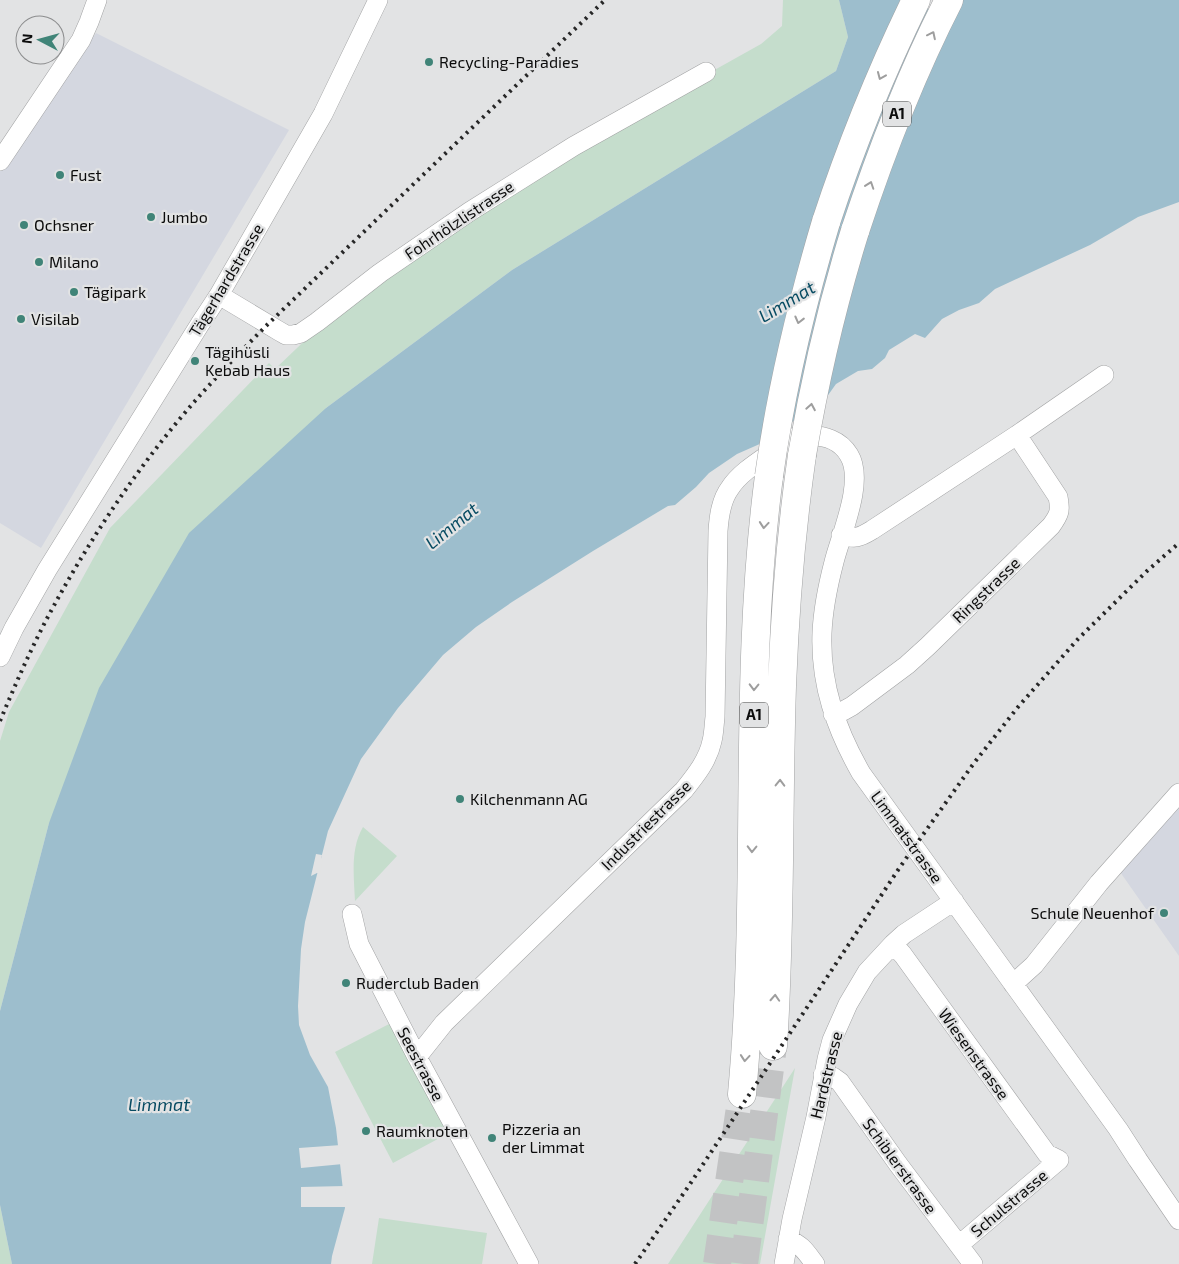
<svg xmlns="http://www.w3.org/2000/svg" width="1179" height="1264" viewBox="0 0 1179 1264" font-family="'Exo 2',sans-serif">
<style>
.built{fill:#d4d7e0}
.green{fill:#c5ddcc}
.water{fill:#9dbecd}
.pier{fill:#e2e3e4}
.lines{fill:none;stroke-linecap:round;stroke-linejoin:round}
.highway-tunnel{stroke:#c2c3c4;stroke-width:28;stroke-dasharray:28 14;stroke-linecap:butt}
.minor-casing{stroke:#a2a3a4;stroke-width:20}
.highway-casing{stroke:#a2a3a4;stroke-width:29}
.minor{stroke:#fff;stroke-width:19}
.highway{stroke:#fff;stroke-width:28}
.rail{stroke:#262626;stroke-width:4;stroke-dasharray:2.5 5;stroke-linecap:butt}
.highway-bridge-casing{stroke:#a2a3a4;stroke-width:29;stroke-linecap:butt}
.highway-bridge{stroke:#fff;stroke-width:28}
.oneway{stroke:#9e9e9e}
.poi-dot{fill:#408478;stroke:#e2e3e4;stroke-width:2}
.labels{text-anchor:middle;stroke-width:4.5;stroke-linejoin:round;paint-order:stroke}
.shield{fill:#e2e3e4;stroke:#4c4c4d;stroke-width:1}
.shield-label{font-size:15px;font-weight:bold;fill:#0c0c0c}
.poi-label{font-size:16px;fill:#0c0c0c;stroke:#e2e3e4;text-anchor:start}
.street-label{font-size:16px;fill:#0c0c0c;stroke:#e2e3e4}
.water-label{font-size:18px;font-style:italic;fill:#074b62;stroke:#e2e3e4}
</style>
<rect width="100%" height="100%" fill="#e2e3e4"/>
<path class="built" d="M96,33L289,130L41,548L0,523V158Z
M1179,801V956L1118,869Z"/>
<path class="green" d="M783,0H839L848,37L836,71L512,270L326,408L49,823L0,1011V741L9,712L110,528L269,363L275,369L317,329L441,237L693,82L761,44L782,26Z
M363,827L397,856L355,901C354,877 350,849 363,827Z
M391,1023L449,1133L393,1163L335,1052Z
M795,1068L760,1264H668Z
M0,1205L12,1264H0Z
M379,1218L487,1233L482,1264H372Z"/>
<path class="water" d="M839,0H912L933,11L955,0H1179V202L1138,217L1090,245L995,289L979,303L959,310L942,319L925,338L915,334L889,350L885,358L872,369L858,371L836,384L826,398L762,443L737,454L709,473L696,487L675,505L668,506L593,551L512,602L476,627L443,655L398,708L361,759L328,831L305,922L301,949L298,1006L299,1025L310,1055L328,1087L336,1128L345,1208L332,1256L331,1264H12L0,1205V1011L49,823L99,688L189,533L326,408L512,270L836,71L848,37Z"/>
<path class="pier" d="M316,854L322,855L321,859H323L320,873H317L311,876Z
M341,1145L343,1164L301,1168L299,1148Z
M345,1186L347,1207H301V1187Z"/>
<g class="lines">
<path class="highway-tunnel" d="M717,1264L742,1094
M744,1264L773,1046"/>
<g class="minor-casing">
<path id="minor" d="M0,161L81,40L89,22L97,0
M219,295L279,331L286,335H293L301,333L317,322L380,273L469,212L574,146L706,72
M841,535C855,539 859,538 872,530L1017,435L1104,375
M0,657L14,628L47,570L200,324L219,295L323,114L378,0
M833,714L843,711L852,706L907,665L928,646L1051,526C1059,515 1061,511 1058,497L1017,435
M352,914L359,944L417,1057L529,1264
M893,944L903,955L1047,1154L1059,1160L959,1245
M1013,984L1034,965L1099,883L1179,793
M417,1057L444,1023L684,790C696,775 708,760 712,741C714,733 714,725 715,717L718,531C719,516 721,500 730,488C741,471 763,459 779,447C784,444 790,438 795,437C798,436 803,436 807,436C824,435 840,440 849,455C865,481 841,534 834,562C828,585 823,609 822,633C820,684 836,729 861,773L1118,1129L1138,1160L1179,1220
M823,1075L833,1077L840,1082L898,1164L973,1264
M788,1239C803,1246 805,1251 815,1264
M784,1264L792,1219L816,1117L827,1059L832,1040L848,1004L867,972L893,944L904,934L954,901"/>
</g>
<g class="highway-casing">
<path id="highway" d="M826,222C851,146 881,72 916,0
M855,231C881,152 911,74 949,0
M773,1046C781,926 778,806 782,686C785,608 791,532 802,455
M742,1094C761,888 742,681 769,476"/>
</g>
<use href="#minor" class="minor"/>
<use href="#highway" class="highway"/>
<path class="rail" d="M0,721C16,683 32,646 51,611C91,537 139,465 195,401C218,375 243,349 268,324L605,0
M635,1264L690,1184L900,867L974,763L1018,707L1078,639L1147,571L1179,543"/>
<g class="highway-bridge-casing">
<path id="highway-bridge" d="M802,455C815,379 832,305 855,231
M769,476C781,390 801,306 826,222"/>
</g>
<use href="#highway-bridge" class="highway-bridge"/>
</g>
<defs><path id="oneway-chevron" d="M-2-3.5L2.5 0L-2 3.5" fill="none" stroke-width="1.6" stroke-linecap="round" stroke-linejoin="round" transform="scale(1.25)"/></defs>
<g class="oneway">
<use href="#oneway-chevron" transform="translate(932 35) rotate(-64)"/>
<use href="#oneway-chevron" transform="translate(881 76) rotate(113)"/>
<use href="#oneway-chevron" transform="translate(870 185) rotate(-71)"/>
<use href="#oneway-chevron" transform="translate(799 320) rotate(104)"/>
<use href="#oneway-chevron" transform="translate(811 407) rotate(-80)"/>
<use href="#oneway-chevron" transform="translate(764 525) rotate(95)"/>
<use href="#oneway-chevron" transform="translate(754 687) rotate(91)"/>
<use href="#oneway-chevron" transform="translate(780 783) rotate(-89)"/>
<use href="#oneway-chevron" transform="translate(752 849) rotate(91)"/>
<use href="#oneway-chevron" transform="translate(775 998) rotate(-87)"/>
<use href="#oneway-chevron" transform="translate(745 1058) rotate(95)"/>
</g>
<g class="poi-dot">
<circle cx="429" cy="62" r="5"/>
<circle cx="60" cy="175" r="5"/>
<circle cx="151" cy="217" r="5"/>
<circle cx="24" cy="225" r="5"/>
<circle cx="39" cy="262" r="5"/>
<circle cx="74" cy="292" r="5"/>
<circle cx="21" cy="319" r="5"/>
<circle cx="195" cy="361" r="5"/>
<circle cx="460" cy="799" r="5"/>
<circle cx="1164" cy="913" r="5"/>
<circle cx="346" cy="983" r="5"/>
<circle cx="366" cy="1131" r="5"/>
<circle cx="492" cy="1138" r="5"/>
</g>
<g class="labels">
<g class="shield">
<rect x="883" y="101.5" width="28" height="25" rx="4"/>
<rect x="740" y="702.5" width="28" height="25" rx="4"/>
</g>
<g class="shield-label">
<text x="897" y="119">A1</text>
<text x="754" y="720">A1</text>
</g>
<g class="poi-label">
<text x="439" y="68">Recycling-Paradies</text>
<text x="70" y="181">Fust</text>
<text x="161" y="223">Jumbo</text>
<text x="34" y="231">Ochsner</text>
<text x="49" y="268">Milano</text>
<text x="84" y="298">Tägipark</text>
<text x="31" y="325">Visilab</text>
<text x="205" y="358">Tägihüsli<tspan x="205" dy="18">Kebab Haus</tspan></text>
<text x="470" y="805">Kilchenmann AG</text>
<text x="1154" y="919" text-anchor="end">Schule Neuenhof</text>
<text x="356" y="989">Ruderclub Baden</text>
<text x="502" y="1135">Pizzeria an<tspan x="502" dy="18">der Limmat</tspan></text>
<text x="376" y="1137">Raumknoten</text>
</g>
<g class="street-label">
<text transform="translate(459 220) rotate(-34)" y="6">Fohrhölzlistrasse</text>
<text transform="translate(226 280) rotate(-59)" y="6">Tägerhardstrasse</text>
<text transform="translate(986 590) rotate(-44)" y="6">Ringstrasse</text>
<text transform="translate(646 825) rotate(-45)" y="6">Industriestrasse</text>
<text transform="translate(907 837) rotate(54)" y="6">Limmatstrasse</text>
<text transform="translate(974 1054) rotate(54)" y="6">Wiesenstrasse</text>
<text transform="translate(421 1064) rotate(62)" y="6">Seestrasse</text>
<text transform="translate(826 1075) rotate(-76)" y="6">Hardstrasse</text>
<text transform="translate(900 1166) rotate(54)" y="6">Schiblerstrasse</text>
<text transform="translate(1009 1203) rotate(-40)" y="6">Schulstrasse</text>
</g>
<g class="water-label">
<text transform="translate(787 302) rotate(-31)" y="6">Limmat</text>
<text transform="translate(452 526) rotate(-39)" y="6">Limmat</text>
<text x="159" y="1111">Limmat</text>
</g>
</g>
<g transform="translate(40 40) rotate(276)"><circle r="24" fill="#e2e3e4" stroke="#8c8d8e"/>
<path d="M0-4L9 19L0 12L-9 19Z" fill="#408478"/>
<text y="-8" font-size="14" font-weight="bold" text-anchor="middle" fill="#0c0c0c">N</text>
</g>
</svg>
